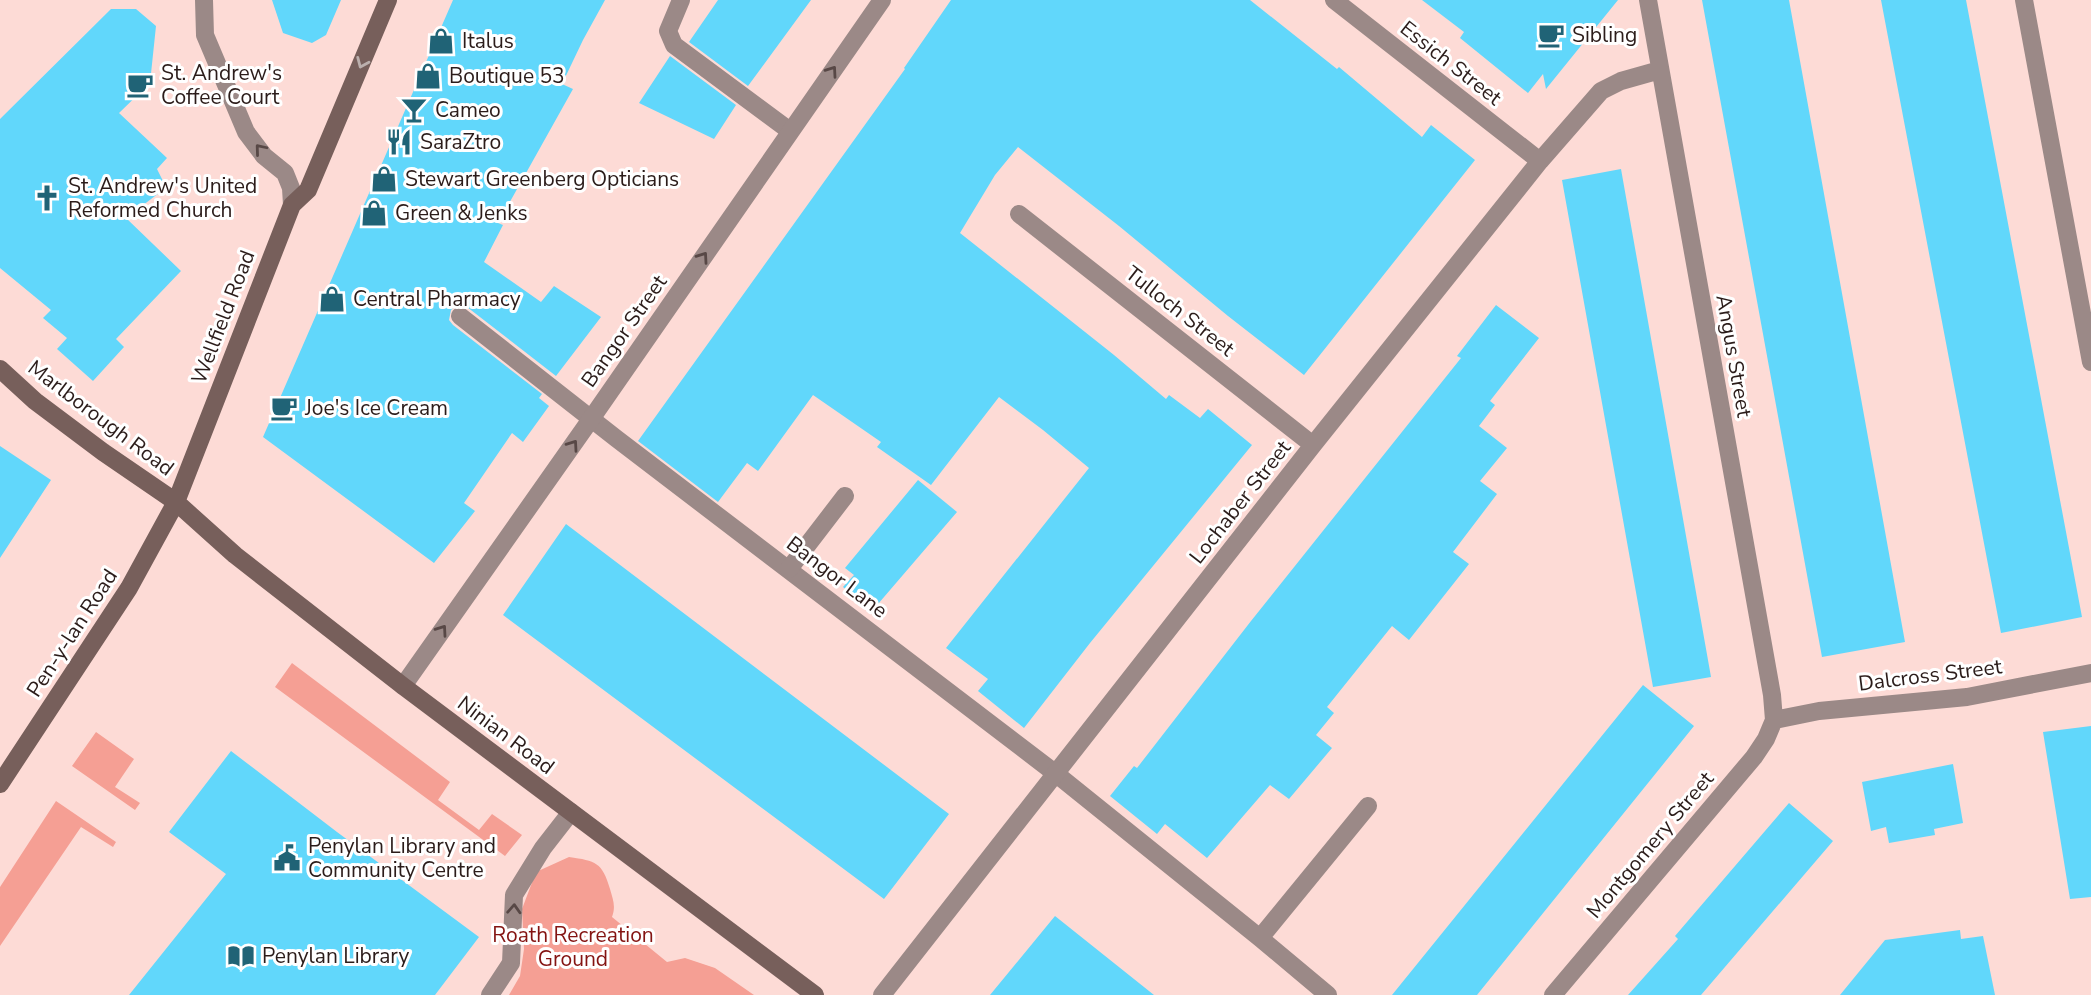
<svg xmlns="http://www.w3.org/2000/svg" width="2091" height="995" viewBox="0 0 2091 995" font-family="'Nunito Sans',sans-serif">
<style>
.green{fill:#f59f94}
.building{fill:#61d7fb}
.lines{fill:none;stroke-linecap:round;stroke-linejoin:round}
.lane{stroke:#9b8987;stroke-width:18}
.street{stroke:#9b8987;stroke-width:18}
.secondary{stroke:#775f5b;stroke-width:18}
.oneway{stroke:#bbafad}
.oneway2{stroke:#584846}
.labels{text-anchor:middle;stroke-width:6;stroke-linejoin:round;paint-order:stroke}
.poi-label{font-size:21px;fill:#2b1c1a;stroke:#fff;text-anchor:start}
.street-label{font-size:21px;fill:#2b1c1a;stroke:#fff}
.park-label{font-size:21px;fill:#841412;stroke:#fff}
</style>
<rect width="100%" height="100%" fill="#fddbd6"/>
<path class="green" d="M292,663L450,782L438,800L479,830L492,814L522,835L505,856L275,687Z
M96,732L134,759L115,787L140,803L135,810L72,766Z
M56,801L116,842L113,847L81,827L0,946V887Z
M569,857C596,861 602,862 610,889C613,900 616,906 612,917L667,962L685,958L715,968L754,995H509L520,976L524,949L522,909L536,872Z"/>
<path class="building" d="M272,0H341L326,35L312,43L283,33Z
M453,0H605L583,40L562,84L573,89L498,223L503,225L484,262L541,302L554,286L601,317L556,376L467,307L456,305L451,310L449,320L453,325L542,394L539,398L549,406L523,442L512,433L464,503L475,511L434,563L263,437Z
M718,0H811L748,86L689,42Z
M951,0H1250L1337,69L1339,67L1422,137L1431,125L1475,160L1304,375L1228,316L1119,226L1018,147L995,175L960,233L1114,355L1166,399L1169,395L1200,418L1208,409L1252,445L1090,643L1024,728L978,691L988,679L946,648L1089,468L1043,430L999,397L931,485L877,447L881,442L813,395L758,471L747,463L718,502L638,441L905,69L904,68Z
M1422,0H1618L1546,89L1543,74L1528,93L1460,38L1464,32Z
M1702,0H1789L1905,642L1822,657Z
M1881,0H1966L2082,617L2001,633Z
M111,9H136L156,26L150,83L119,113L167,158L157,169L163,181L159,193L126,218L181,271L116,339L124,347L93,381L57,349L67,338L43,318L51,310L0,268V119Z
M670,56L736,105L714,139L639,103Z
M1621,169L1711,677L1653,687L1562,180Z
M1496,305L1539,338L1490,401L1495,405L1479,426L1507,448L1480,481L1497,494L1453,552L1469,564L1409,640L1392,626L1327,707L1334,713L1316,735L1332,748L1289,799L1270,785L1207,858L1165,824L1157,834L1110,796L1134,766L1137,768L1251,621L1461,358L1457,356Z
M0,446L51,480L0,558Z
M918,480L957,512L872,611L843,587L854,575L845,568Z
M566,524L949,814L884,899L503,615Z
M1643,685L1694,726L1477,995H1392Z
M2091,726V897L2070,899L2043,732Z
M231,751L337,832L479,937L435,995H129L226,874L169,832Z
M1953,764L1963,823L1934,829L1935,835L1889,843L1886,827L1871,831L1862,782Z
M1789,803L1833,841L1701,995H1628L1678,939L1675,936Z
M1055,916L1154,995H990Z
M1960,930L1961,939L1983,936L1995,995H1840L1885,940Z"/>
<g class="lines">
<path class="lane" d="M681,0L668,31L674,45L790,131
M460,316L617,439L1055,773L1260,938L1328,995
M1260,938L1368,806
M490,995L511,963L514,895L543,848L571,812"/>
<path class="street" d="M204,0L205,35L246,132L264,156L285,173L291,188L292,205
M1334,0L1540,161
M2024,0L2091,362
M1019,214L1313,445
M789,569L845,496
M403,686L591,419L882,0
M1774,720L1819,711L1967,697L2091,673
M882,995L1313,445L1540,161L1601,91L1621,81L1660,70
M1553,995L1754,757L1766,739L1774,720L1772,695L1648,0"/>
<path class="secondary" d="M0,369L35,401L103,452L176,502L235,555L403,686L815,995
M0,784L129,588L176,502L292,205L308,190L388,0"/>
</g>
<defs><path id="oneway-chevron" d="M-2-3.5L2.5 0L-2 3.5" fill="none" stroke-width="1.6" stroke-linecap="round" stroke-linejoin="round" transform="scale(1.75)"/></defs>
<use class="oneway" href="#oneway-chevron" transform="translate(362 63) rotate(113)"/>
<g class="oneway2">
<use href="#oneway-chevron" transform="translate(832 71) rotate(-55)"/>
<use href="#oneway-chevron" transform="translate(260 149) rotate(-130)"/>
<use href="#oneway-chevron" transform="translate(703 257) rotate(-55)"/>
<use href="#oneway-chevron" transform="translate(573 445) rotate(-55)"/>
<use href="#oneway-chevron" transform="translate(442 630) rotate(-55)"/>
<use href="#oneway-chevron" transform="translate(514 909) rotate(-87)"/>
</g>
<defs>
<g id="cafe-bare" transform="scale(2.1)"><path d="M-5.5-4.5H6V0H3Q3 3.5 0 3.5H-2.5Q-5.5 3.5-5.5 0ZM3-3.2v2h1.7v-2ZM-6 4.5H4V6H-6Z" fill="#206376" stroke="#fff" stroke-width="2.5" paint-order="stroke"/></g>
<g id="shop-bare" transform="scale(2.1)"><path d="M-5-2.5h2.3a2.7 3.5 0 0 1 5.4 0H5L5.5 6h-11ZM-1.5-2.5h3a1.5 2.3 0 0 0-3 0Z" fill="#206376" stroke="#fff" stroke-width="2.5" paint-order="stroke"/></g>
<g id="bar-bare" transform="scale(2.1)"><path d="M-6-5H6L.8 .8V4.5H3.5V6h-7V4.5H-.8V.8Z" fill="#206376" stroke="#fff" stroke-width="2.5" paint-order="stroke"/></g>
<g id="restaurant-bare" transform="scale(2.1)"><path d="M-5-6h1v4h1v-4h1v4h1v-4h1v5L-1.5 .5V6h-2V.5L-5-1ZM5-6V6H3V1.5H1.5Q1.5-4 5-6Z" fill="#206376" stroke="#fff" stroke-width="2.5" paint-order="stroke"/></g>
<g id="church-bare" transform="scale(2.1)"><path d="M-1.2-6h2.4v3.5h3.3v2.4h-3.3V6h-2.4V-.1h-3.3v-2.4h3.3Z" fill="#206376" stroke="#fff" stroke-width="2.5" paint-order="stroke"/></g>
<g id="civic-bare" transform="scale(2.1)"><path d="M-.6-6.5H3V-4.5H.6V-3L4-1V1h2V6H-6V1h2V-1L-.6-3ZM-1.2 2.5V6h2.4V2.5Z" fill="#206376" stroke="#fff" stroke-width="2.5" paint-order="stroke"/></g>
<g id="library-bare" transform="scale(2.1)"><path d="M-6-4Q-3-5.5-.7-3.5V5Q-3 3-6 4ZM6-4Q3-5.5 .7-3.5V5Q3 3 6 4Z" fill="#206376" stroke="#fff" stroke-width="2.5" paint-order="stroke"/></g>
</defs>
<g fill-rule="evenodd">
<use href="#cafe-bare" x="1551" y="35"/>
<use href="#shop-bare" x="441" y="41"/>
<use href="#shop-bare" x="428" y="76"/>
<use href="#cafe-bare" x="140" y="85"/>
<use href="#bar-bare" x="414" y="110"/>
<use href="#restaurant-bare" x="399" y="142"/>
<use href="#shop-bare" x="384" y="179"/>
<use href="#church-bare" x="47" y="198"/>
<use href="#shop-bare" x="374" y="213"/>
<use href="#shop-bare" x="332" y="299"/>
<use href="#cafe-bare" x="284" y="408"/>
<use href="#civic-bare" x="287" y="858"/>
<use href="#library-bare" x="241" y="956"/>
</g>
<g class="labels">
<g class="poi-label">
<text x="1572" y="42">Sibling</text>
<text x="462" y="48">Italus</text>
<text x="161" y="80">St. Andrew's<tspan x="161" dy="24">Coffee Court</tspan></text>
<text x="449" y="83">Boutique 53</text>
<text x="435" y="117">Cameo</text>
<text x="420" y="149">SaraZtro</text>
<text x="405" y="186">Stewart Greenberg Opticians</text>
<text x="68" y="193">St. Andrew's United<tspan x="68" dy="24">Reformed Church</tspan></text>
<text x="395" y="220">Green &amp; Jenks</text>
<text x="353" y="306">Central Pharmacy</text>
<text x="305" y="415">Joe's Ice Cream</text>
<text x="308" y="853">Penylan Library and<tspan x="308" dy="24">Community Centre</tspan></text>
<text x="262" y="963">Penylan Library</text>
</g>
<g class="street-label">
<text transform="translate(1451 63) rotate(38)" y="7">Essich Street</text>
<text transform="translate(1180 311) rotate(38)" y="7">Tulloch Street</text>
<text transform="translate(223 317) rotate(-69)" y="7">Wellfield Road</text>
<text transform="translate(624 331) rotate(-55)" y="7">Bangor Street</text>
<text transform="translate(1734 356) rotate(80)" y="7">Angus Street</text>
<text transform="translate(101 418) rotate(37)" y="7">Marlborough Road</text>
<text transform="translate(1240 502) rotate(-52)" y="7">Lochaber Street</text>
<text transform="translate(837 577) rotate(37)" y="7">Bangor Lane</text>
<text transform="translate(72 633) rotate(-57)" y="7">Pen-y-lan Road</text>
<text transform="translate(1930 675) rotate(-7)" y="7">Dalcross Street</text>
<text transform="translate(506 735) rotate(37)" y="7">Ninian Road</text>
<text transform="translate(1650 845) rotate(-50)" y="7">Montgomery Street</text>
</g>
<g class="park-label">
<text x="573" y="942">Roath Recreation<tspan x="573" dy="24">Ground</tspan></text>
</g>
</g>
</svg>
